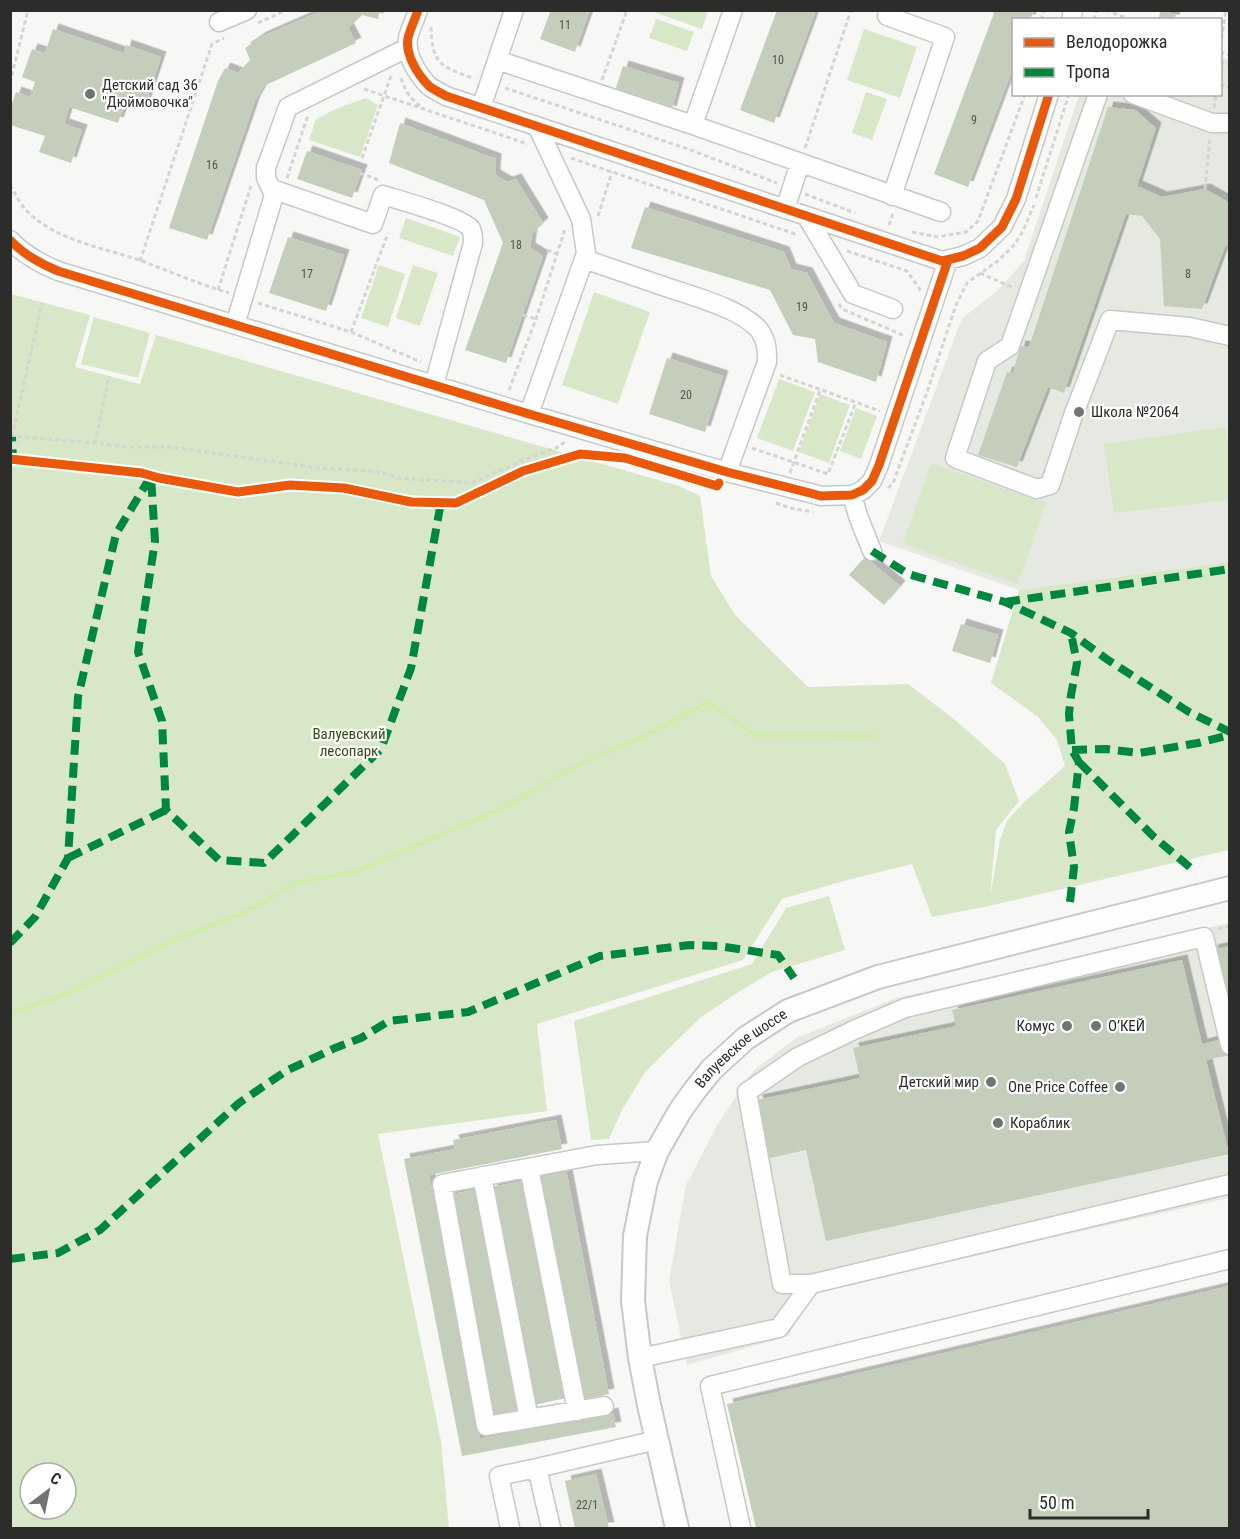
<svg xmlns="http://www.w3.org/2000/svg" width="1240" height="1539" viewBox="0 0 1240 1539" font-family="'Roboto Condensed',sans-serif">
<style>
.built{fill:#e6e9e1}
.green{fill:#d8e7c7;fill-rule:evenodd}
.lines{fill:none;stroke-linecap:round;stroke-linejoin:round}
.stream{stroke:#cfecac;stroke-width:4.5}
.building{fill:#c5cdbb;filter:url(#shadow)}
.minor-casing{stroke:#c8c8c6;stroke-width:21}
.major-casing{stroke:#c8c8c6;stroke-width:26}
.path{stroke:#d4d5d3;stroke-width:3;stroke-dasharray:4.5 3;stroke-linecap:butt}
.minor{stroke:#fefefe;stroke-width:18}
.major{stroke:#fefefe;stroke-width:22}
.quiet{stroke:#00873e;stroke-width:8;stroke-dasharray:15 8;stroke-linecap:butt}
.cycleway-casing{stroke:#fff;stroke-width:13}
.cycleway{stroke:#e8590c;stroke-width:9}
.poi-dot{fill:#737472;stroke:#fff;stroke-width:2}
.labels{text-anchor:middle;stroke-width:4.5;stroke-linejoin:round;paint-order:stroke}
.number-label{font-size:12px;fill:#52554f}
.poi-label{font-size:15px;fill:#2c2d2b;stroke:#fff;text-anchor:start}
.park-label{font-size:15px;fill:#344c0c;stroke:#fff}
.street-label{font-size:15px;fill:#2c2d2b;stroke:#fff}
</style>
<defs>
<filter id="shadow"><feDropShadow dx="5.5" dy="-5.5" stdDeviation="0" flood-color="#0004"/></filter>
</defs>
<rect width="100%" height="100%" fill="#f7f8f5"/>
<path class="built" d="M1221,57L1229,60V562L1019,590L879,541L962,318L996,292L1024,261L1079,95L1220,94Z
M1229,923V1198L804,1294L789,1336L687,1365L669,1281L686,1185L719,1122L753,1071L796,1038L896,998Z"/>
<path class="green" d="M651,11L708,10V11L702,29Z
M656,19L694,32L687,51L649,38Z
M864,29L917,47L900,98L847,80Z
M866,92L887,99L872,140L852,133Z
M366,98L378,105L360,157L309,140L316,119L338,108Z
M406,218L460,237L453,256L399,238Z
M379,265L405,274L388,327L361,318Z
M413,265L438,273L420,326L396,318Z
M594,292L650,312L618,404L562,385Z
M11,294L90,315L75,367L140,384L156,335L679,486L700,496L711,576L735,615L808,687L908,684L954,719L1005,764L1019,801L996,830L990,897L1000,840L1007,821L1022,804L1065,766L1057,740L1038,717L991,683L1019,590L1229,562V850L989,906L932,917L912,864L847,880L782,899L743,960L537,1024L547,1111L378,1134L441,1441L449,1528H11ZM30,1473H66V1509H30Z
M94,317L150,333L138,378L81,364Z
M779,379L815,392L793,451L757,438Z
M820,394L850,405L829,463L799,452Z
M856,408L877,416L861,459L840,451Z
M1225,427L1230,460L1229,500L1114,513L1104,444Z
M931,463L1046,503L1018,584L903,544Z
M829,896L845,950L772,972L740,991L700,1018L646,1071L622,1110L609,1139L591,1140L574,1021L752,964L786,908Z"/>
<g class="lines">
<path class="stream" d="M10,1014L68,993L172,941L249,910L296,883L360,870L438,836L502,808L572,768L646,735L708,702L755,735L872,736"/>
</g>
<path class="building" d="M323,10H380L378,19L362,15L348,28L356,43L264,86L255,101L207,240L169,228L218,81L225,68L238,73L250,60L245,48L261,37Z
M551,10H590L575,52L540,39Z
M777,10H816L774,123L740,110Z
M988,10H1034L1030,20H1014V65L968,187L934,174L994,13Z
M1161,10L1176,15L1174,20H1158Z
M53,29L124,53L126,45L161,57L145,105L127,99L118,123L69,107L64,124L82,130L71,163L39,152L45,136L10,125V109L16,92L30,97L35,82L22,77L32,49L45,53Z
M623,66L679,83L671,112L614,94Z
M1108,107L1135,110L1156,128L1137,186L1162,197L1205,189L1230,203V244L1225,247L1202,309L1164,306L1160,239L1142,216L1126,214L1064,393L1048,387L1017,467L978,455L1007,372L1013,373L1020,346L1029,347Z
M400,123L496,159L495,175L507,182L516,179L543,223L532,234L530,248L543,256L506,363L465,350L503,243L484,200L389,163Z
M307,151L362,170L352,198L297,179Z
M645,207L784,252L791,269L807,273L834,323L887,342L876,382L818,362L815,339L793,335L770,290L631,248Z
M288,237L344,255L326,311L269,293Z
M667,358L723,376L705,432L649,414Z
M865,557L900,586L884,605L849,575Z
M961,624L998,635L990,663L952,651Z
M1230,946V1022L1212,950Z
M1182,960L1202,1044L1230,1037V1055L1206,1060L1229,1154L826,1241L806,1150L770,1158L757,1100L860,1078L853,1048L956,1026L952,1010Z
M556,1120L562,1149L429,1175L480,1439L613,1413L616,1427L462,1456L404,1159L455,1149L453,1140Z
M566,1169L609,1394L581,1400L537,1174Z
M524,1181L566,1398L534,1405L491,1187Z
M479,1189L521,1410L491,1416L448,1195Z
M1230,1286V1528H756L727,1404Z
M596,1474L609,1528H575L565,1481Z"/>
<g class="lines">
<g class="minor-casing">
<path id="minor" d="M418,10C415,20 410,29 408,38C405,55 418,75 429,86C434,90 441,93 446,96L942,261L963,256L980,248L1002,227L1016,199L1049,94
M887,16L945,37L892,196
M1071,20L1073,10
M219,22L247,10
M497,60L693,125L941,212
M1098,94L1010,346L987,361L955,458L1037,489L1050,485L1073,416L1110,320L1190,327L1230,336
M1133,94L1212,123H1230
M481,108L514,10
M693,125L733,10
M537,126L581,219L586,253L584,259
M272,189L373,224L383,195C399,200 464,218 471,229C473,233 473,238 473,243L434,385
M785,209L800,163
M807,217L853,294L893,309
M10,240C23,254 41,264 58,271L529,414L727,472L810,493L821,496L852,495L863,490L872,481L879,465L948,260
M235,325L274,195L266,178V168L288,107L407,48
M529,414L584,259C610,268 637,277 663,286C689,295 743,309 760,331C767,341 767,351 767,362L727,472
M852,495L858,516L872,551
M1230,1045L1204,937L905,1008L854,1030L798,1057L747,1092L782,1284H811L1230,1184
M529,1168L577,1411
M482,1176L529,1419
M640,1358L779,1328L811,1284
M604,1406L486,1426L442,1184L597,1155L657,1151
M510,1528L499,1476L537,1468
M551,1528L537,1468L657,1440
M741,1528L710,1386L1230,1259"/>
</g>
<g class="major-casing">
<g id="major">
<path id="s1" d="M677,1528L649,1405L640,1358L633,1301L635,1236L646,1181L657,1151L680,1111L695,1090L712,1069L746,1038L788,1011L878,977L1230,888"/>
</g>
</g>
<path class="path" d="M1106,10L1131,20
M1041,20L1044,10
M1094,20L1097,10
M258,23L286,10
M431,27C432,64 441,67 473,78
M1220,46L1226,10
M1220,52L1230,55
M1220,62L1230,65
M401,78C405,91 411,100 423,108
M602,80L627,10
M10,83L28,10
M1220,84L1230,88
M505,88L688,149L777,183
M364,89L528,144
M1214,108L1216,94
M805,148L851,10
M362,158L392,73
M571,158L798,235
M360,173L379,180
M287,178L308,115
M10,185C15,193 19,202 25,209C55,241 102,247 142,261C171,272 199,284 229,293
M1205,189L1210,138
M805,194L855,213
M1036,198L1069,94
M598,216L612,172
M889,225L893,213
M912,232L938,237L966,232L978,221L1025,94
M547,250L557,254
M847,251L907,271L921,291
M140,261L212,44L224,38
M980,273L1014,288
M218,290L251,186
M258,303L351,332L421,362
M839,304L842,309L905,336
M523,315L536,319
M351,332L388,233
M780,375L880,411
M509,390L536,319L565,229
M10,436L95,443L129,447H170L318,468L369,471L389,474L397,478L472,483L519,462L558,447L566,441
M12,437L42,303
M95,443L109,376
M752,448L828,474L856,402
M790,473L820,390
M888,488L893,483L926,395L956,305L967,283L999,260L1015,244L1023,231L1034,205
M776,503L790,508L813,512
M1218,929L1230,926"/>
<use href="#minor" class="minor"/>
<use href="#major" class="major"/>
<path class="quiet" d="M11,464L13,460L12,437
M872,551L908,574L1005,602L1071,633L1108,660L1189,712L1230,732
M1005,602L1230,569
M1072,750L1106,749L1139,753L1198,743L1230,735
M1079,762L1154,837L1192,869
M68,858L166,810
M1070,902L1074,867L1069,832L1074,808L1079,762L1072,750L1069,714L1071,695L1077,663L1071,633
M10,943L35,917L68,858L78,697L116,534L151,476L155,541L138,652L162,721L166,810L219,860L264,863L381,749L411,668L441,502
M10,1259L58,1253L100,1230L239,1103L286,1071L335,1048L361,1038L389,1021L468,1012L600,956L690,945L719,946L778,955L794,978"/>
<g class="cycleway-casing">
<path id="cycleway" d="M418,10C415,20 410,29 408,38C405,55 418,75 429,86C434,90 441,93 446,96L942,261L963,256L980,248L1002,227L1016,199L1049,94
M10,240C23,254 41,264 58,271L529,414L727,472L810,493L821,496L852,495L863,490L872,481L879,465L948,260
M10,459L142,473L159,478L238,492L290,485L344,488L411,502L456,503L523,471L580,454L625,458L717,486L719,483"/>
</g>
<use href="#cycleway" class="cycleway"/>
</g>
<g class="poi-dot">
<circle cx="90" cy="94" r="6"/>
<circle cx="1079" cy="412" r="6"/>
<circle cx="1067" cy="1026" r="6"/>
<circle cx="1096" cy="1026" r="6"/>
<circle cx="991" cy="1082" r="6"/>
<circle cx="1120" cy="1087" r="6"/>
<circle cx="998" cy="1123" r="6"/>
</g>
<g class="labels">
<g class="number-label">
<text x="565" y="29">11</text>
<text x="778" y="64">10</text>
<text x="974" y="124">9</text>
<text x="212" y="169">16</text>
<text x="516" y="249">18</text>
<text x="307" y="278">17</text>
<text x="1188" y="278">8</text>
<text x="802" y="311">19</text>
<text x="686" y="399">20</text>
<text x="587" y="1509">22/1</text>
</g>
<g class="poi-label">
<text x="102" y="90">Детский сад 36<tspan x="102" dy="17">"Дюймовочка"</tspan></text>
<text x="1091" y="417">Школа №2064</text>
<text x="1055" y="1031" text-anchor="end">Комус</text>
<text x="1108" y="1031">О’КЕЙ</text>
<text x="979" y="1087" text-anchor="end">Детский мир</text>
<text x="1108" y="1092" text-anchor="end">One Price Coffee</text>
<text x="1010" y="1128">Кораблик</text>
</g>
<g class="park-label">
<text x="349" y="739">Валуевский<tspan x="349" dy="17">лесопарк</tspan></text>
</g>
<g class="street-label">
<text dy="5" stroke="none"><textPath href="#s1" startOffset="519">Валуевское шоссе</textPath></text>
</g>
</g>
<rect width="1240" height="1539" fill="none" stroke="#2c2d2b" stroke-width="24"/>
<rect x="1012" y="18" width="210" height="78" fill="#ffffff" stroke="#ababaa" stroke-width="1.5"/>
<rect x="1024" y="38" width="30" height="9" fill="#e8590c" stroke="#ababaa" stroke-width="1.5"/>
<text x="1066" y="48" font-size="18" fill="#2c2d2b">Велодорожка</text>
<rect x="1024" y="68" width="30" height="9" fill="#00873e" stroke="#ababaa" stroke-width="1.5"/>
<text x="1066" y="78" font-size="18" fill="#2c2d2b">Тропа</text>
<g transform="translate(48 1491) rotate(32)"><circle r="28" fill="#ffffff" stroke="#ababaa" stroke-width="1.5"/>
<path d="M0-4.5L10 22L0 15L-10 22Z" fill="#737472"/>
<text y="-9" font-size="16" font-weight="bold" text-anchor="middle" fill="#2c2d2b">С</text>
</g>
<path d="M1030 1509v9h118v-9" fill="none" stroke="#2c2d2b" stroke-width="3"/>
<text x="1039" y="1509" font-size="18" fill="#2c2d2b" stroke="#ffffff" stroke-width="4.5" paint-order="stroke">50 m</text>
</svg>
